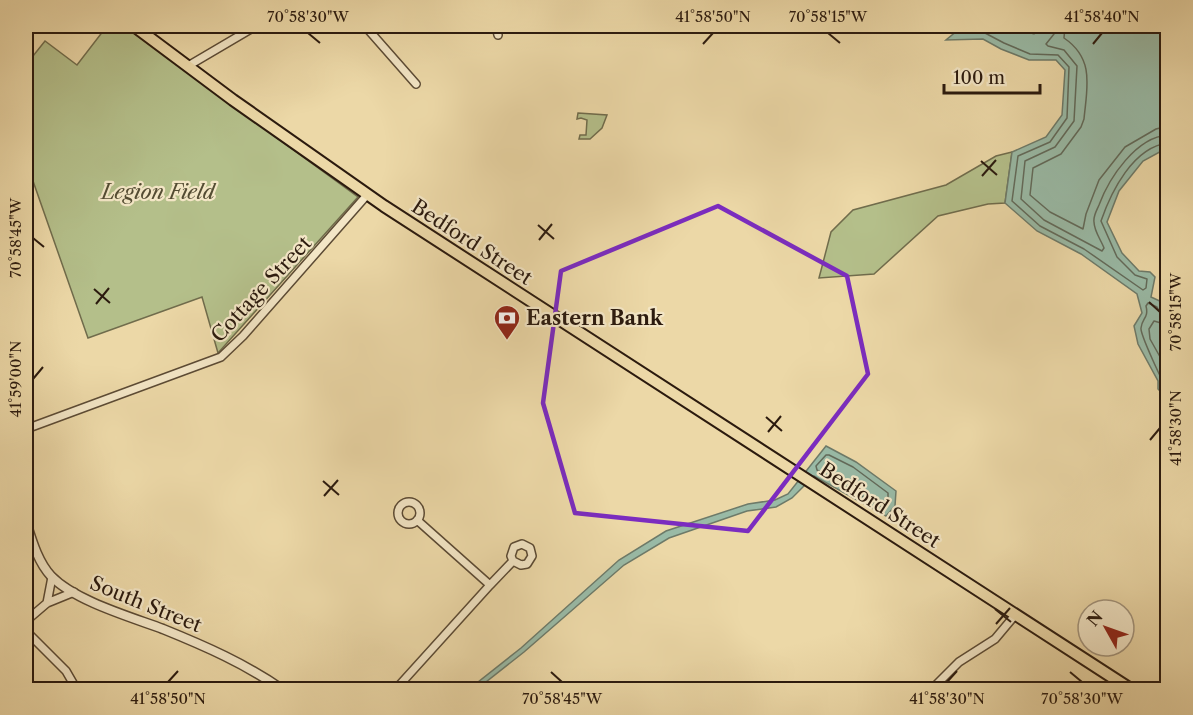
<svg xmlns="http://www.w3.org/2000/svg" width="1193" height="715" viewBox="0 0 1193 715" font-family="'Libre Caslon Text',serif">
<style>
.green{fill:#b4bf8a;stroke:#706c4c;stroke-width:1.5}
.water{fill:#99baa6;stroke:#6d7a69;stroke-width:1.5}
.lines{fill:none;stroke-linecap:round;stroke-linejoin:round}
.shore{stroke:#626a5a;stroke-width:1.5}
.minor-casing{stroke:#5b4a34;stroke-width:10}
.tertiary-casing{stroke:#5b4a34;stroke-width:11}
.primary-casing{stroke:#2b1a0e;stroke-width:14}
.minor{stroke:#f3e6c6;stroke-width:7}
.tertiary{stroke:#f3e6c6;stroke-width:8}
.primary{stroke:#ecd8a7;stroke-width:10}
.marked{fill:none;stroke:#7b2cbf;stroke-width:4.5;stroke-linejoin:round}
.ticks{fill:none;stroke:#2b1a0e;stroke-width:2}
.labels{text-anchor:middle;stroke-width:4.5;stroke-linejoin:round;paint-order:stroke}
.park-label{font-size:20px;font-style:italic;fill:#544c33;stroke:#f3e6c6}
.street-label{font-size:20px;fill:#2b1a0e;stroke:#f3e6c6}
.poi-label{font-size:20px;font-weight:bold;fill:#2b1a0e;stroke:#f3e6c6;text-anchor:start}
.neatline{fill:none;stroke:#2b1a0e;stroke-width:2}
.ticks-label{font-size:15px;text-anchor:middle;fill:#2b1a0e}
</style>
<rect width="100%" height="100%" fill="#ecd8a7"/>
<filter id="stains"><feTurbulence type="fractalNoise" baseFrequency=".00333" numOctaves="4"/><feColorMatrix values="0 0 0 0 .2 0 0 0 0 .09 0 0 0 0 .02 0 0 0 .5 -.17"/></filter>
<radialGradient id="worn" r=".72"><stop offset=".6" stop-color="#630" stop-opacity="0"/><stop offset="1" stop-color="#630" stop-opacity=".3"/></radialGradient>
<path class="green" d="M107,26H124L358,197L218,353L202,297L88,338L26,161V67L30,65L29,61L45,41L77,65Z
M578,113L607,115L602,128L590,139H579L580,135H586L587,120L581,118L577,119Z
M1012,152L1005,203L988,204L938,216L874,274L819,278L831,232L853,210L946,185L996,156Z"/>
<path class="water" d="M963,26H1007L1034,34L1046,26H1167V148L1143,161L1119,191L1107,222L1122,253L1139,271L1150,272L1155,277L1151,297L1162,302L1164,310L1167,313V398L1158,389V381L1138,344L1134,326L1142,313L1137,294L1081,254L1037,231L1005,203L1012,152L1046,137L1062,115L1065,70L1056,60H1029L1001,49L983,39L946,40Z
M826,446L856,462L896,491L895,506L886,516L814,476L792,498L776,507L747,511L669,538L624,565L524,652L477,689L468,690L521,648L619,560L666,531L748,504L775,500L788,494Z"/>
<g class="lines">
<path class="shore" d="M966,26L968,33H985L1004,43L1030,54L1058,55L1069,67L1067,118L1050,142L1018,156L1012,201L1040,226L1084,249L1143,290L1146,288L1147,279L1135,275L1117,257L1101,221C1111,192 1133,147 1168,143
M1056,26L1054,34L1046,44L1048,46L1064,50L1077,66L1074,121L1055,147L1025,161L1021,199L1044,220L1102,251L1104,248C1101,240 1094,231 1094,222C1093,216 1097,210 1099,205C1109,178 1136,137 1168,135
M1065,26L1064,38C1095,59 1087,87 1084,119L1081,127L1061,154L1033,168L1030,195L1050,212L1083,229L1086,214L1099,180L1125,147L1156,129L1168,126
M1168,317L1162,316L1157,307L1148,303L1146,306C1149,318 1142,318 1141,328C1140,334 1164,386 1168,390
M1168,325L1154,321L1149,329L1150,339L1168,371
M826,455H829L853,467L888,493V504L883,508L817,470L816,466Z"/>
<g class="minor-casing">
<path id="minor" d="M365,26L416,84
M496,26L498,35
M188,66L256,26
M26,429L221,357L243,336L367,195
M398 513a11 11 0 1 1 22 0a11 11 0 1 1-22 0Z
M490,585L513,561L511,556L514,547L522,544L530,548L532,556L527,564L521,565L513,561
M47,603L52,577
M26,621L47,603L74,592
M26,631L66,671L77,690
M395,690L490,585L417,520
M931,690L959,662L995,639L1016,614
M1111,690L1118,681"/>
</g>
<g class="tertiary-casing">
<path id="tertiary" d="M26,522C32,541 38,562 51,576C75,601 131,617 163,629C205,646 246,664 283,690"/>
</g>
<g class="primary-casing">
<path id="primary" d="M134,26L233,100L384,206L1132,690"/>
</g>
<use href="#minor" class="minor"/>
<use href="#tertiary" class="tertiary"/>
<use href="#primary" class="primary"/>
</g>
<path class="marked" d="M718,206L847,276L868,374L748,531L575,513L543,403L561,271Z"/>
<path class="ticks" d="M308,33L320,43M828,33L840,43M703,44L713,33M1093,44L1102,33M981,161L997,175M982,176L996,160M538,225L554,239M33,238L44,247M539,240L552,224M94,289L110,303M1149,302L1160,312M96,304L109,288M33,379L43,367M766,417L782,431M768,432L781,416M1150,440L1160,428M323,481L339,495M324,496L338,480M995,609L1011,622M996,624L1010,608M551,672L562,682M1070,672L1082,682M168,682L178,671M947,682L957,671"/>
<defs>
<g id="bank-pin" transform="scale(1.35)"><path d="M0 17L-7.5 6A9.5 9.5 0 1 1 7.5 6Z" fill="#8f2418" stroke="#f3e6c6"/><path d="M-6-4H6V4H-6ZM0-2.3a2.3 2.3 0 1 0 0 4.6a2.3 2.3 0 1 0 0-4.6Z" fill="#fff"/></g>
</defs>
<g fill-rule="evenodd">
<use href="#bank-pin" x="507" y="318"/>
</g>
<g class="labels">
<g class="park-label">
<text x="158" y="199">Legion Field</text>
</g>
<g class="street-label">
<text transform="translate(472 242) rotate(33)" y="7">Bedford Street</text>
<text transform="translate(261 289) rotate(-47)" y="7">Cottage Street</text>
<text transform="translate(880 505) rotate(33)" y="7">Bedford Street</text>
<text transform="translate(146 604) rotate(22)" y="7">South Street</text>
</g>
<g class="poi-label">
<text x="526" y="325">Eastern Bank</text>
</g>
</g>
<rect width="1193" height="715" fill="none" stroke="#ecd8a7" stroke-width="66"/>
<g transform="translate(1106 628) rotate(310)"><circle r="28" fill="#f3e6c6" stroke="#a3947c" stroke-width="1.5"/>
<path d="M0-4.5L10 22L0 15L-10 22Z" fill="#8f2418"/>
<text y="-9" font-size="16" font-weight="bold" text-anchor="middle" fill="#2b1a0e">N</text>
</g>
<path d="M944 84v9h96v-9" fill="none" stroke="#2b1a0e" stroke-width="3"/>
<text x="953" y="84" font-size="18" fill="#2b1a0e" stroke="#f3e6c6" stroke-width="4.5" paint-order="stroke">100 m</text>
<rect x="33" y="33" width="1127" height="649" class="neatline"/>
<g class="ticks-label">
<text x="308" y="22">70°58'30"W</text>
<text x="713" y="22">41°58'50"N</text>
<text x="828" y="22">70°58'15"W</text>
<text x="1102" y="22">41°58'40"N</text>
<text transform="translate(16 238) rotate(-90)" y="5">70°58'45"W</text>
<text transform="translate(1176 312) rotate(-90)" y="5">70°58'15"W</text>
<text transform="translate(16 379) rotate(-90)" y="5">41°59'00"N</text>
<text transform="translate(1176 428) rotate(-90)" y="5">41°58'30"N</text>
<text x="168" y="704">41°58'50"N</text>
<text x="562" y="704">70°58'45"W</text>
<text x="947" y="704">41°58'30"N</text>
<text x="1082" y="704">70°58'30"W</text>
</g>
<rect width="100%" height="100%" filter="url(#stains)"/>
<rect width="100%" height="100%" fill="url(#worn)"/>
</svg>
